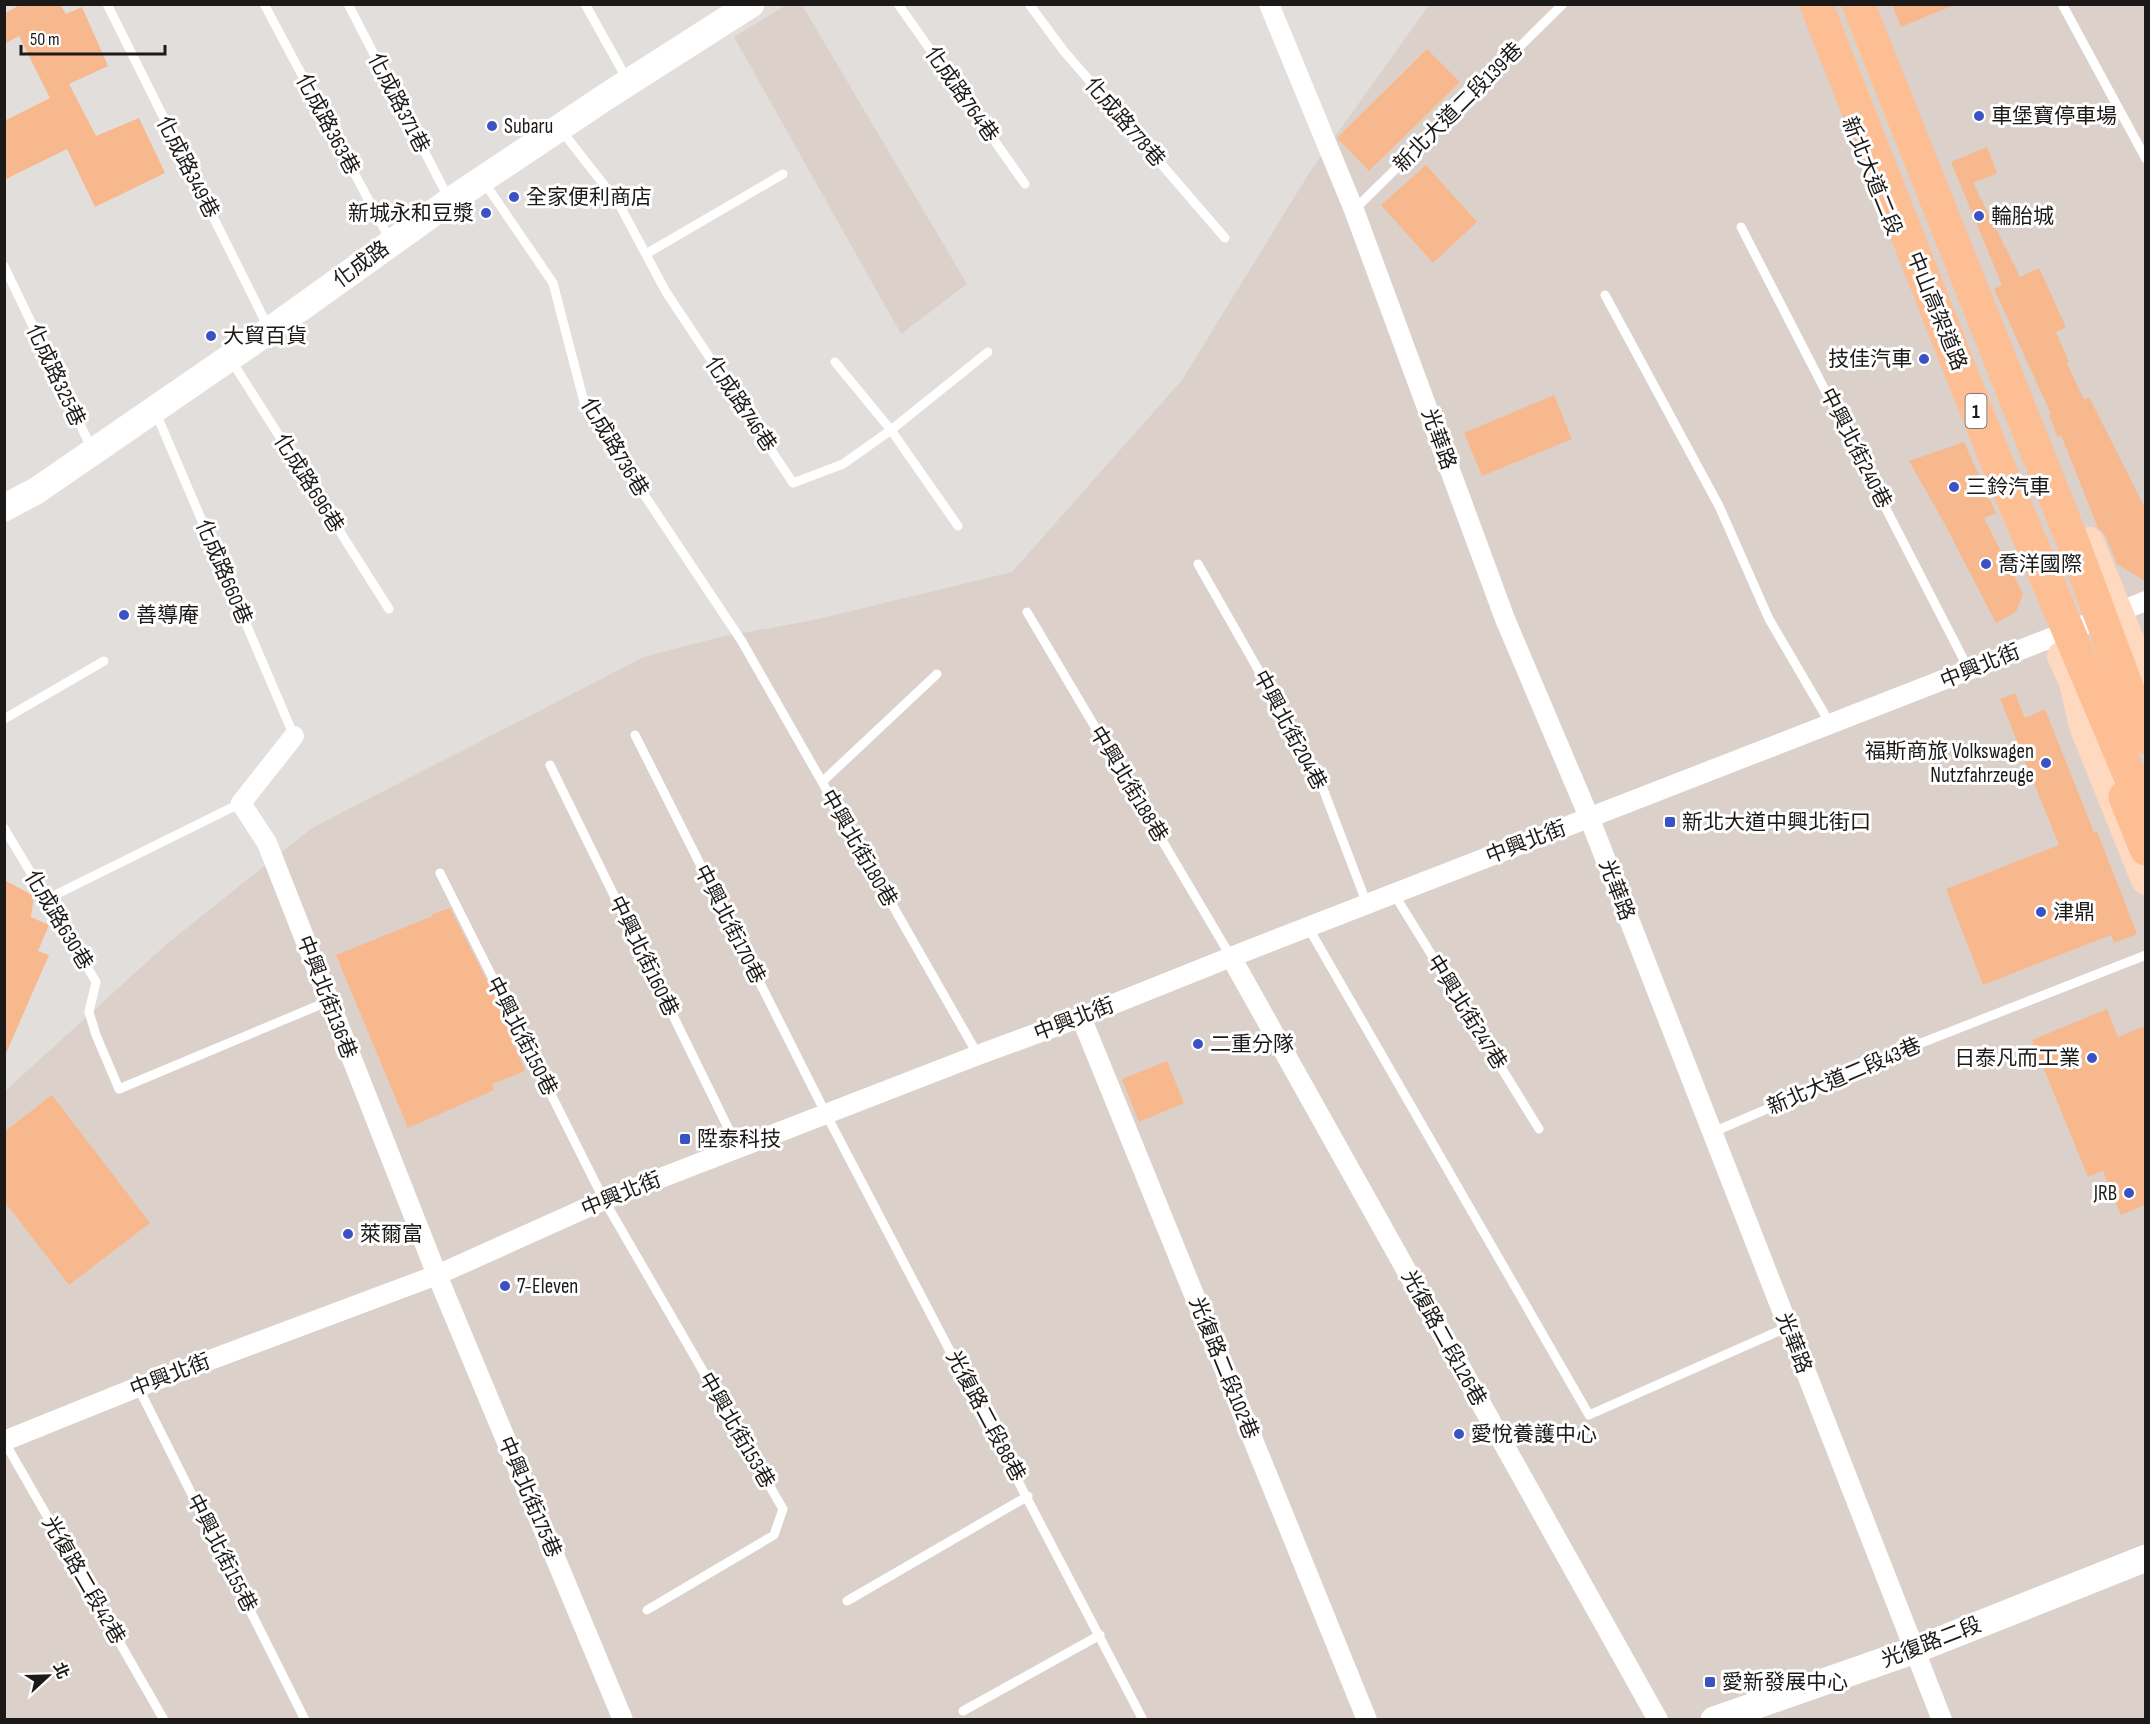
<svg xmlns="http://www.w3.org/2000/svg" width="2150" height="1724" viewBox="0 0 2150 1724" font-family="'Sofia Sans Condensed','Noto Sans TC',sans-serif">
<style>
.built{fill:#dcd1ca}
.building{fill:#f8b88e}
.lines{fill:none;stroke-linecap:round;stroke-linejoin:round}
.lane{stroke:#fff;stroke-width:9}
.street{stroke:#fff;stroke-width:20}
.secondary{stroke:#fff;stroke-width:27}
.primary{stroke:#fed8bf;stroke-width:30}
.highway{stroke:#febe94;stroke-width:33}
.poi-dot{fill:#3b52c5;stroke:#fff;stroke-width:2}
.labels{text-anchor:middle;stroke-width:6;stroke-linejoin:round;paint-order:stroke}
.shield{fill:#fff;stroke:#605f5e;stroke-width:1.5}
.shield-label{font-size:20px;font-weight:bold;fill:#1c1a19}
.street-label{font-size:21px;fill:#1c1a19;stroke:#fff}
.poi-label{font-size:21px;fill:#1c1a19;stroke:#fff;text-anchor:start}
</style>
<rect width="100%" height="100%" fill="#e2dedb"/>
<path class="built" d="M786,5H802L967,284L901,334L734,37Z
M1429,5H2145V1719L5,1720V1091L169,942L312,828L644,657L720,637L814,620L1012,572L1182,380L1311,170Z"/>
<path class="building" d="M21,4H60L66,14L82,7L108,66L69,84L96,136L139,118L165,173L95,207L67,149L4,180V121L50,98L19,36L4,44V14Z
M1892,4H1954V5L1901,27Z
M1427,49L1460,82L1369,171L1337,138Z
M1987,147L1997,173L1973,183L2020,277L2039,268L2066,327L2056,332L2069,362L2067,363L2084,400L2089,397L2145,508V581L2117,564L2105,535L2098,528L2061,435L2058,437L2049,415L2051,414L1994,289L2002,285L1951,162Z
M1426,165L1477,222L1433,263L1381,205Z
M1554,395L1572,439L1482,476L1464,433Z
M1964,442L1996,513L1984,518L2023,594L2016,612L1996,623L1942,519L1909,461Z
M2015,693L2025,718L2045,709L2094,832L2097,831L2137,934L2114,943L2111,935L1983,985L1946,889L2059,845L2000,699Z
M4,880L34,896L31,917L49,925L38,951L49,955L4,1058Z
M450,908L491,989L525,1071L492,1084L494,1090L408,1128L336,955L433,916L432,914Z
M2107,1009L2118,1037L2145,1026V1205L2121,1215L2103,1171L2088,1177L2032,1040Z
M1167,1061L1184,1103L1139,1122L1122,1079Z
M52,1095L150,1223L69,1285L4,1201V1132Z"/>
<g class="lines">
<path class="lane" d="M107,4L268,327
M264,4L390,240
M348,4L449,199
M585,4L628,81
M898,4L1025,184
M1029,4L1063,50L1225,238
M2062,4L2146,159
M561,130L619,204L666,292L793,483L843,464L891,430L988,352
M484,182L553,283L585,406L741,640L978,1055
M1354,210L1563,4
M1741,227L1969,670
M646,254L783,174
M4,266L92,449
M1605,295L1719,506L1769,619L1831,725
M231,360L389,609
M835,362L891,430L958,526
M155,411L294,736
M1198,564L1317,773L1367,904
M1027,612L1231,957
M4,719L104,661
M635,735L826,1114L1143,1720
M550,765L738,1148
M822,782L937,674
M4,828L96,982L89,1012L96,1035L119,1089L329,1001
M440,873L604,1200L783,1509L774,1535L647,1610
M1394,894L1539,1129
M47,899L241,803
M1308,927L1589,1415L1788,1327
M1711,1133L1911,1047L2146,955
M138,1387L305,1720
M4,1441L164,1720
M847,1601L1028,1496
M963,1711L1100,1635"/>
<path class="street" d="M1269,4L1354,210L1505,619L1589,817L1942,1720
M294,736L241,803L267,843L437,1275L623,1720
M1231,957L1658,1720
M1081,1017L1367,1720
M4,1441L138,1387L437,1275L604,1200L978,1055L1081,1017L1231,957L2146,601"/>
<path class="secondary" d="M4,508L36,491L270,330L450,201L607,96L751,4
M1714,1720L1915,1650L2146,1558"/>
<path class="primary" d="M2089,542L2146,681
M2062,656L2074,682L2084,726L2146,880"/>
<path class="highway" d="M1816,4L1991,448L2146,814
M1858,4L2072,540L2146,738
M2125,797L2146,849"/>
</g>
<g class="poi-dot">
<circle cx="1979" cy="116" r="6"/>
<circle cx="492" cy="126" r="6"/>
<circle cx="514" cy="197" r="6"/>
<circle cx="486" cy="213" r="6"/>
<circle cx="1979" cy="216" r="6"/>
<circle cx="211" cy="336" r="6"/>
<circle cx="1924" cy="359" r="6"/>
<circle cx="1954" cy="487" r="6"/>
<circle cx="1986" cy="564" r="6"/>
<circle cx="124" cy="615" r="6"/>
<circle cx="2046" cy="763" r="6"/>
<rect x="1664" y="816" width="12" height="12" rx="3"/>
<circle cx="2041" cy="912" r="6"/>
<circle cx="1198" cy="1044" r="6"/>
<circle cx="2092" cy="1058" r="6"/>
<rect x="679" y="1133" width="12" height="12" rx="3"/>
<circle cx="2129" cy="1193" r="6"/>
<circle cx="348" cy="1234" r="6"/>
<circle cx="505" cy="1286" r="6"/>
<circle cx="1459" cy="1434" r="6"/>
<rect x="1704" y="1676" width="12" height="12" rx="3"/>
</g>
<g class="labels">
<rect class="shield" x="1965.5" y="394" width="21" height="34" rx="4.5"/>
<g class="shield-label">
<text x="1976" y="418">1</text>
</g>
<g class="street-label">
<text transform="translate(962 94) rotate(55)" y="7">化成路764巷</text>
<text transform="translate(399 103) rotate(63)" y="7">化成路371巷</text>
<text transform="translate(1458 107) rotate(-45)" y="7">新北大道二段139巷</text>
<text transform="translate(1125 122) rotate(49)" y="7">化成路778巷</text>
<text transform="translate(328 124) rotate(62)" y="7">化成路363巷</text>
<text transform="translate(188 167) rotate(63)" y="7">化成路349巷</text>
<text transform="translate(1872 176) rotate(68)" y="7">新北大道二段</text>
<text transform="translate(361 264) rotate(-36)" y="7">化成路</text>
<text transform="translate(1937 311) rotate(68)" y="7">中山高架道路</text>
<text transform="translate(56 375) rotate(65)" y="7">化成路325巷</text>
<text transform="translate(741 404) rotate(56)" y="7">化成路746巷</text>
<text transform="translate(1439 439) rotate(70)" y="7">光華路</text>
<text transform="translate(615 447) rotate(59)" y="7">化成路736巷</text>
<text transform="translate(1856 448) rotate(63)" y="7">中興北街240巷</text>
<text transform="translate(309 483) rotate(58)" y="7">化成路696巷</text>
<text transform="translate(224 572) rotate(67)" y="7">化成路660巷</text>
<text transform="translate(1980 666) rotate(-22)" y="7">中興北街</text>
<text transform="translate(1290 730) rotate(62)" y="7">中興北街204巷</text>
<text transform="translate(1129 784) rotate(59)" y="7">中興北街188巷</text>
<text transform="translate(1526 842) rotate(-21)" y="7">中興北街</text>
<text transform="translate(859 848) rotate(60)" y="7">中興北街180巷</text>
<text transform="translate(1617 890) rotate(69)" y="7">光華路</text>
<text transform="translate(59 920) rotate(59)" y="7">化成路630巷</text>
<text transform="translate(730 924) rotate(63)" y="7">中興北街170巷</text>
<text transform="translate(644 956) rotate(64)" y="7">中興北街160巷</text>
<text transform="translate(327 997) rotate(69)" y="7">中興北街136巷</text>
<text transform="translate(1467 1012) rotate(58)" y="7">中興北街247巷</text>
<text transform="translate(1074 1019) rotate(-21)" y="7">中興北街</text>
<text transform="translate(522 1036) rotate(63)" y="7">中興北街150巷</text>
<text transform="translate(1844 1076) rotate(-23)" y="7">新北大道二段43巷</text>
<text transform="translate(621 1194) rotate(-22)" y="7">中興北街</text>
<text transform="translate(1444 1338) rotate(61)" y="7">光復路二段126巷</text>
<text transform="translate(1794 1343) rotate(69)" y="7">光華路</text>
<text transform="translate(1224 1368) rotate(68)" y="7">光復路二段102巷</text>
<text transform="translate(170 1375) rotate(-21)" y="7">中興北街</text>
<text transform="translate(986 1416) rotate(62)" y="7">光復路二段88巷</text>
<text transform="translate(737 1430) rotate(60)" y="7">中興北街153巷</text>
<text transform="translate(530 1497) rotate(67)" y="7">中興北街175巷</text>
<text transform="translate(222 1553) rotate(63)" y="7">中興北街155巷</text>
<text transform="translate(84 1580) rotate(60)" y="7">光復路二段42巷</text>
<text transform="translate(1931 1642) rotate(-21)" y="7">光復路二段</text>
</g>
<g class="poi-label">
<text x="1991" y="123">車堡寶停車場</text>
<text x="504" y="133">Subaru</text>
<text x="526" y="204">全家便利商店</text>
<text x="474" y="220" text-anchor="end">新城永和豆漿</text>
<text x="1991" y="223">輪胎城</text>
<text x="223" y="343">大貿百貨</text>
<text x="1912" y="366" text-anchor="end">技佳汽車</text>
<text x="1966" y="494">三鈴汽車</text>
<text x="1998" y="571">喬洋國際</text>
<text x="136" y="622">善導庵</text>
<text x="2034" y="758" text-anchor="end">福斯商旅 Volkswagen<tspan x="2034" dy="24">Nutzfahrzeuge</tspan></text>
<text x="1682" y="829">新北大道中興北街口</text>
<text x="2053" y="919">津鼎</text>
<text x="1210" y="1051">二重分隊</text>
<text x="2080" y="1065" text-anchor="end">日泰凡而工業</text>
<text x="697" y="1146">陞泰科技</text>
<text x="2117" y="1200" text-anchor="end">JRB</text>
<text x="360" y="1241">萊爾富</text>
<text x="517" y="1293">7-Eleven</text>
<text x="1471" y="1441">愛悅養護中心</text>
<text x="1722" y="1689">愛新發展中心</text>
</g>
</g>
<rect width="2150" height="1724" fill="none" stroke="#1c1a19" stroke-width="12"/>
<g transform="translate(48 1676) rotate(68)" stroke="#ffffff" stroke-width="4.5" paint-order="stroke">
<path d="M0-4.5L10 22L0 15L-10 22Z" fill="#1c1a19"/>
<text y="-9" font-size="16" font-weight="bold" text-anchor="middle" fill="#1c1a19">北</text>
</g>
<path d="M21 45v9h144v-9" fill="none" stroke="#1c1a19" stroke-width="3"/>
<text x="30" y="45" font-size="18" fill="#1c1a19" stroke="#ffffff" stroke-width="4.5" paint-order="stroke">50 m</text>
</svg>
